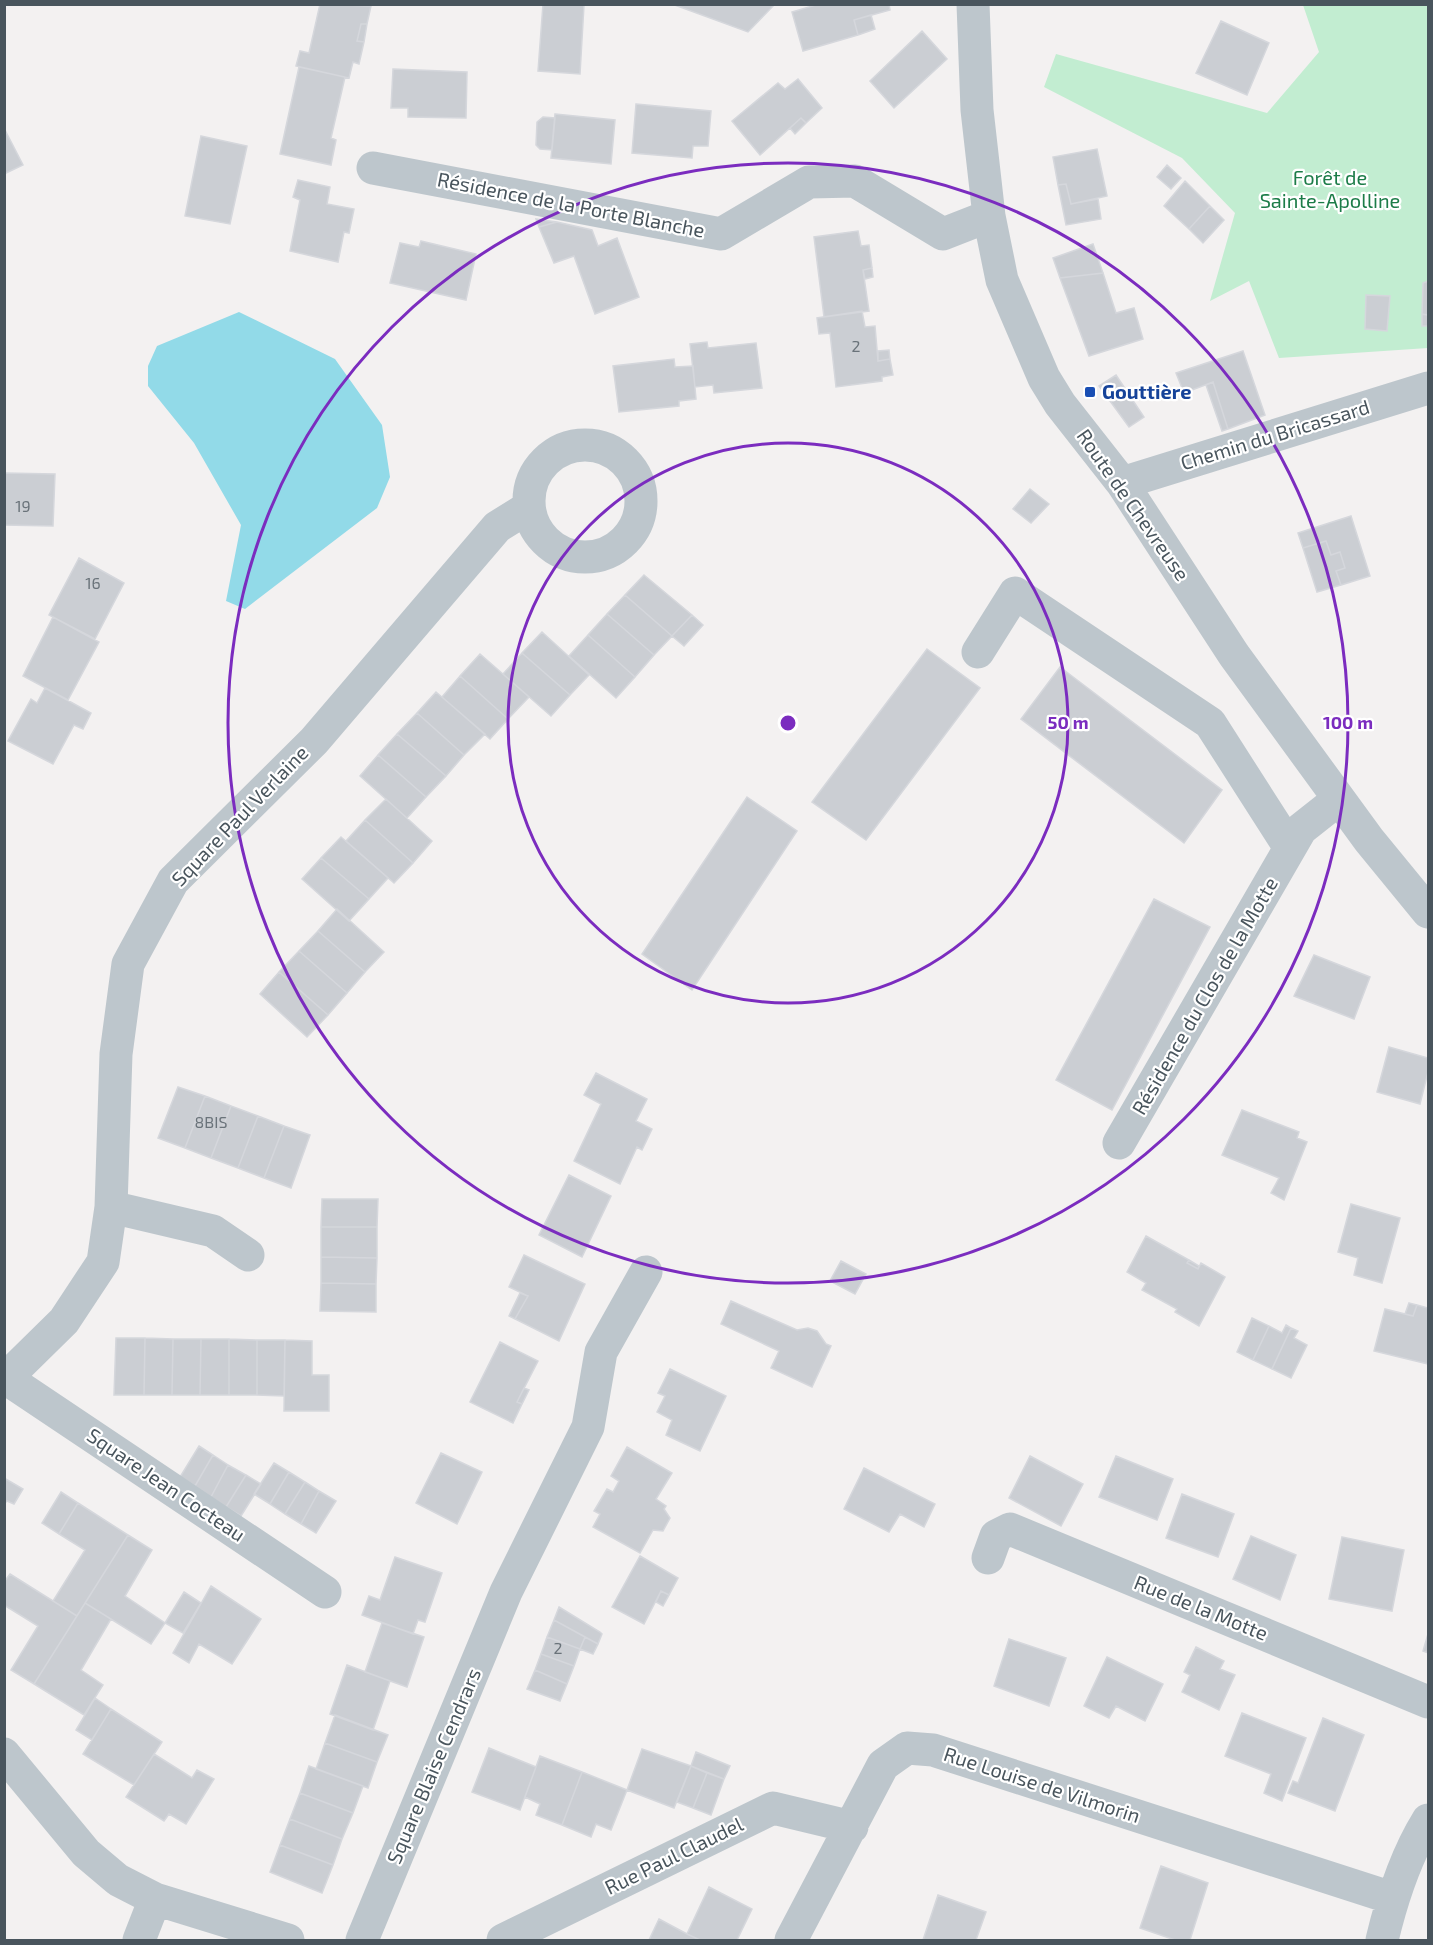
<svg xmlns="http://www.w3.org/2000/svg" width="1433" height="1945" viewBox="0 0 1433 1945" font-family="'Exo 2',sans-serif">
<style>
.green{fill:#c2edd1}
.water{fill:#92dae8}
.building{fill:#cbced3;stroke:#d5d7dc;stroke-width:1.5}
.lines{fill:none;stroke-linecap:round;stroke-linejoin:round}
.minor{stroke:#bdc6cc;stroke-width:33}
.ring{fill:none;stroke:#7b2cbf;stroke-width:3}
.transit-dot{fill:#1a4fb4;stroke:#fff;stroke-width:2}
.labels{text-anchor:middle;stroke-width:4.5;stroke-linejoin:round;paint-order:stroke}
.number-label{font-size:16px;fill:#6a737a}
.park-label{font-size:20px;fill:#1c7c48;stroke:#fff}
.street-label{font-size:20px;fill:#49555d;stroke:#fff}
.transit-label{font-size:20px;font-weight:bold;fill:#164399;stroke:#fff;text-anchor:start}
.centre{fill:#7b2cbf;stroke:#fff;stroke-width:3}
.ring-label{font-size:18px;text-anchor:middle;font-weight:bold;fill:#7b2cbf;stroke:#fff;stroke-width:4.5;stroke-linejoin:round;paint-order:stroke}
</style>
<rect width="100%" height="100%" fill="#f3f1f1"/>
<path class="green" d="M1303,5H1428V348L1279,358L1249,281L1210,301L1235,213L1182,158L1044,87L1056,54L1267,113L1319,52Z"/>
<path class="water" d="M239,312L335,359L382,425L390,477L377,508L245,609L226,601L241,525L194,443L148,386V366L157,346Z"/>
<path class="building" d="M320,4L371,6L367,24H361L357,41L364,42L359,64L353,62L349,78L296,66L300,51L309,53Z
M543,4L584,5L580,74L538,71Z
M672,4H773L774,5L748,32Z
M819,4H889L890,10L854,20L858,35L803,51L792,12Z
M871,15L875,29L858,35L854,20Z
M1221,21L1269,43L1247,95L1196,73Z
M361,24H367L364,42L357,41Z
M922,31L947,59L894,108L870,81Z
M299,67L345,77L331,138L336,140L331,165L280,154Z
M393,69L467,72L466,118L408,117V108H391Z
M798,79L822,108L806,123L801,118L760,155L732,121L778,83L785,89Z
M636,104L711,111L708,146H693L692,158L632,153Z
M555,114L615,120L611,164L551,158Z
M543,117L555,118L552,150L540,149L536,145L537,122Z
M801,118L806,123L795,134L790,128Z
M4,128L23,165L4,174Z
M201,136L247,146L230,224L185,216Z
M1097,149L1107,196L1071,204L1066,184L1058,185L1053,157Z
M1167,165L1181,178L1171,189L1157,177Z
M298,180L330,187L327,204L354,209L349,233L344,232L338,262L290,251L300,200L293,197Z
M1185,181L1210,206L1189,229L1164,206Z
M1066,184L1071,204L1098,199L1101,219L1066,225L1058,185Z
M1210,206L1224,220L1203,243L1189,229Z
M536,219L557,222L539,227Z
M557,222L592,230L598,246L617,238L639,297L595,314L574,256L554,263L539,227Z
M858,231L861,246L869,245L872,268L863,270L869,311L824,317L814,237Z
M421,241L476,254L466,300L390,283L400,243L419,247Z
M1093,244L1103,273L1060,278L1053,258Z
M872,268L873,277L865,279L863,270Z
M1103,273L1116,313L1134,308L1143,339L1089,356L1060,278Z
M1428,279V315L1422,314L1423,283L1428,281Z
M1366,295L1390,296L1387,331L1365,329Z
M862,311L865,327L875,326L878,361L890,359L893,375L882,377V381L836,387L830,333L819,334L817,318Z
M1422,314L1428,315V326H1422Z
M707,342L708,348L756,343L762,388L714,393L713,385L695,387L690,344Z
M889,350L890,359L878,361V351Z
M1243,351L1265,415L1228,429L1213,382L1184,393L1176,373Z
M674,359L675,367L693,366L696,399L679,401V406L619,412L613,366Z
M1116,375L1144,417L1129,427L1099,386Z
M1213,382L1228,429L1222,431L1206,385Z
M4,473L55,474L53,526L4,525Z
M1030,489L1049,504L1031,523L1013,509Z
M1351,516L1370,576L1341,585L1336,571L1345,568L1340,552L1331,555L1326,541L1303,548L1298,533Z
M1326,541L1331,555L1340,552L1345,568L1336,571L1341,585L1317,592L1303,548Z
M79,558L124,583L95,639L49,615Z
M644,575L692,615L672,636L625,595Z
M625,595L672,636L654,655L607,614Z
M607,614L654,655L635,677L588,635Z
M692,615L703,625L684,646L672,636Z
M53,617L99,642L68,700L23,676Z
M542,632L589,675L570,695L522,653Z
M588,635L635,677L616,698L569,656Z
M927,649L980,688L866,840L812,802Z
M522,653L570,695L551,716L503,674Z
M480,654L529,697L508,719L460,676Z
M1060,667L1222,790L1184,843L1021,719Z
M460,676L508,719L490,739L442,697Z
M45,688L91,713L83,729L74,725L53,764L8,741L31,699L37,703Z
M436,692L485,734L464,755L417,713Z
M417,713L464,755L446,776L397,734Z
M397,734L446,776L426,797L378,755Z
M378,755L426,797L407,818L360,776Z
M747,797L797,831L692,990L642,954Z
M386,799L432,841L413,863L365,820Z
M365,820L413,863L394,883L346,841Z
M341,837L388,878L369,899L321,858Z
M321,858L369,899L349,921L302,879Z
M1154,899L1210,927L1112,1110L1056,1080Z
M337,909L384,952L365,972L318,931Z
M318,931L365,972L347,993L299,951Z
M299,951L347,993L328,1015L279,972Z
M1314,955L1370,977L1354,1019L1294,996Z
M279,972L328,1015L307,1037L260,994Z
M1389,1047L1428,1058V1072L1420,1104L1377,1092Z
M596,1073L647,1099L636,1121L652,1129L642,1150L637,1147L620,1184L574,1161L601,1104L584,1095Z
M178,1087L205,1096L185,1148L158,1138Z
M205,1096L231,1106L211,1158L185,1148Z
M231,1106L258,1116L238,1168L211,1158Z
M1242,1110L1299,1132L1297,1138L1307,1142L1284,1200L1271,1193L1279,1178L1222,1155Z
M258,1116L284,1126L264,1178L238,1168Z
M284,1126L310,1135L291,1188L264,1178Z
M569,1175L611,1196L582,1257L539,1235Z
M322,1199H378L377,1227H321Z
M1351,1204L1400,1218L1382,1283L1354,1275L1358,1258L1338,1252Z
M321,1227H377V1258L321,1257Z
M1146,1236L1189,1260L1187,1263L1198,1269L1201,1263L1225,1277L1199,1326L1175,1312L1177,1309L1142,1290L1146,1283L1127,1272Z
M524,1255L585,1284L559,1341L515,1319L528,1296L509,1287Z
M321,1257L377,1258L376,1284L321,1283Z
M1189,1260L1199,1266L1198,1269L1187,1263Z
M841,1261L866,1274L855,1294L830,1281Z
M321,1283L376,1284V1312L320,1311Z
M520,1293L528,1296L515,1319L509,1316Z
M731,1301L797,1330L808,1328L817,1331L826,1344L831,1346L812,1387L771,1368L779,1351L721,1324Z
M1409,1303L1417,1305L1413,1316L1405,1314Z
M1417,1305L1428,1308V1364L1374,1351L1385,1309L1413,1316Z
M1252,1318L1269,1326L1253,1360L1237,1352Z
M1286,1325L1291,1328L1272,1369L1253,1360L1269,1326L1282,1333Z
M1291,1328L1298,1331L1294,1338L1307,1345L1291,1378L1272,1369Z
M116,1338H145L144,1395H114Z
M145,1338L173,1339L172,1395H144Z
M173,1339H201L200,1395H172Z
M201,1339H229V1395H200Z
M229,1339L257,1340V1395H229Z
M257,1340H285L284,1396L257,1395Z
M285,1340L312,1341V1375H329V1411H284Z
M500,1342L538,1361L517,1402L522,1404L513,1423L470,1402Z
M670,1369L726,1396L700,1451L666,1435L672,1420L657,1412L665,1396L658,1393Z
M524,1388L529,1390L522,1404L517,1402Z
M199,1446L213,1455L195,1486L180,1477Z
M627,1447L672,1473L656,1499L666,1506L664,1509L670,1518L663,1531L653,1530L640,1553L593,1527L600,1514L594,1511L607,1489L613,1492L619,1481L611,1476Z
M441,1453L482,1472L457,1524L416,1503Z
M213,1455L228,1465L211,1497L195,1486Z
M1030,1456L1083,1484L1061,1526L1009,1498Z
M1116,1456L1173,1479L1157,1520L1099,1497Z
M274,1463L289,1472L270,1504L254,1494Z
M228,1465L246,1475L226,1507L211,1497Z
M864,1468L935,1504L924,1527L900,1514L889,1532L844,1509Z
M289,1472L305,1482L285,1514L270,1504Z
M246,1475L261,1484L241,1516L226,1507Z
M4,1478L23,1489L14,1504L7,1501L4,1504Z
M305,1482L319,1491L301,1524L285,1514Z
M319,1491L336,1501L316,1533L301,1524Z
M61,1492L78,1503L59,1534L42,1523Z
M1182,1494L1234,1514L1218,1557L1166,1538Z
M78,1503L128,1535L77,1616L53,1601L85,1550L59,1534Z
M128,1535L152,1550L125,1596L165,1623L151,1644L85,1603Z
M1251,1536L1296,1555L1280,1600L1233,1579Z
M1342,1537L1404,1550L1392,1611L1329,1599Z
M640,1556L678,1578L669,1595L661,1591L644,1624L612,1607Z
M395,1557L442,1573L425,1622L418,1620L413,1634L362,1615L369,1596L380,1600Z
M10,1574L77,1616L34,1684L11,1670L38,1626L4,1605V1582Z
M211,1586L261,1619L232,1664L199,1644L189,1663L173,1653Z
M661,1591L669,1595L663,1606L656,1602Z
M184,1592L201,1603L183,1633L165,1623Z
M85,1603L111,1619L81,1670L103,1685L84,1715L34,1684Z
M559,1607L600,1632L602,1634L598,1644L554,1620Z
M554,1620L585,1637L580,1649L547,1637Z
M382,1623L424,1637L407,1687L365,1672Z
M1428,1634V1653L1423,1651Z
M547,1637L580,1649L574,1666L541,1654Z
M585,1637L598,1644L593,1654L580,1649Z
M1009,1639L1066,1658L1049,1706L994,1686Z
M1196,1647L1224,1661L1220,1669L1235,1675L1219,1710L1182,1692L1190,1675L1184,1672Z
M541,1654L574,1666L567,1684L535,1670Z
M1107,1657L1163,1684L1145,1721L1116,1706L1109,1718L1084,1706Z
M347,1665L390,1681L373,1730L330,1714Z
M535,1670L567,1684L560,1701L527,1689Z
M95,1698L111,1709L92,1740L76,1730Z
M111,1709L162,1742L134,1785L83,1754Z
M1242,1713L1306,1738L1282,1801L1264,1793L1271,1774L1225,1756Z
M335,1715L388,1735L377,1762L325,1743Z
M1323,1718L1364,1735L1335,1811L1288,1793L1293,1781L1298,1783Z
M325,1743L377,1762L368,1788L316,1769Z
M489,1748L536,1767L520,1810L472,1792Z
M642,1749L691,1766L674,1808L627,1790Z
M696,1752L730,1766L724,1779L691,1766Z
M154,1754L192,1778L197,1770L214,1779L186,1824L169,1814L164,1821L126,1797Z
M540,1756L582,1772L562,1825L536,1815L540,1804L525,1797Z
M309,1766L363,1786L353,1813L300,1793Z
M691,1766L707,1773L693,1808L677,1802Z
M582,1772L627,1790L611,1830L596,1824L591,1837L562,1825Z
M707,1773L724,1779L711,1815L693,1808Z
M300,1793L353,1813L342,1839L290,1819Z
M290,1819L342,1839L333,1865L280,1845Z
M280,1845L333,1865L322,1893L270,1872Z
M1161,1866L1208,1883L1190,1940H1175L1140,1928Z
M709,1887L752,1909L737,1940H700L687,1934Z
M938,1895L986,1912L976,1940H923Z
M659,1919L687,1934L700,1940H649Z"/>
<g class="lines">
<path class="minor" d="M973,4L977,110L989,216L1002,280L1044,378L1060,404L1122,483L1234,655L1369,840L1428,912
M373,168L721,234L809,182L855,181L943,234L989,216
M529 501a56 56 0 1 1 112 0a56 56 0 1 1-112 0Z
M1122,483L1428,388
M978,652L1015,593L1210,723L1290,848
M1119,1143L1301,829L1339,799
M111,1207L213,1231L248,1255
M7,1379L325,1592
M4,1380L64,1321L103,1262L111,1207L116,1054L128,964L173,881L314,741L497,527L529,507
M988,1558L996,1536L1010,1529L1428,1702
M4,1754L86,1853L118,1880L155,1899L288,1940
M139,1940L155,1899
M362,1940L506,1592L588,1427L601,1352L646,1272
M503,1940L773,1808L852,1827
M791,1940L883,1765L907,1748L933,1750L1392,1898
M1382,1940C1392,1898 1405,1857 1428,1820"/>
</g>
<g class="ring">
<circle cx="788" cy="723" r="280"/>
<circle cx="788" cy="723" r="560"/>
</g>
<rect class="transit-dot" x="1084" y="386" width="12" height="12" rx="3"/>
<g class="labels">
<g class="number-label">
<text x="856" y="352">2</text>
<text x="23" y="512">19</text>
<text x="93" y="589">16</text>
<text x="211" y="1128">8BIS</text>
<text x="558" y="1654">2</text>
</g>
<g class="park-label">
<text x="1330" y="185">Forêt de<tspan x="1330" dy="23">Sainte-Apolline</tspan></text>
</g>
<g class="street-label">
<text transform="translate(571 205) rotate(11)" y="7">Résidence de la Porte Blanche</text>
<text transform="translate(1275 435) rotate(-17)" y="7">Chemin du Bricassard</text>
<text transform="translate(1133 505) rotate(55)" y="7">Route de Chevreuse</text>
<text transform="translate(240 816) rotate(-46)" y="7">Square Paul Verlaine</text>
<text transform="translate(1205 996) rotate(-60)" y="7">Résidence du Clos de la Motte</text>
<text transform="translate(166 1485) rotate(34)" y="7">Square Jean Cocteau</text>
<text transform="translate(1201 1608) rotate(22)" y="7">Rue de la Motte</text>
<text transform="translate(434 1766) rotate(-67)" y="7">Square Blaise Cendrars</text>
<text transform="translate(1042 1785) rotate(18)" y="7">Rue Louise de Vilmorin</text>
<text transform="translate(674 1856) rotate(-26)" y="7">Rue Paul Claudel</text>
</g>
<g class="transit-label">
<text x="1102" y="399">Gouttière</text>
</g>
</g>
<circle cx="788" cy="723" r="9" class="centre"/>
<g class="ring-label">
<text x="1068" y="729">50 m</text>
<text x="1348" y="729">100 m</text>
</g>
<rect width="1433" height="1945" fill="none" stroke="#49555d" stroke-width="12"/>
</svg>
